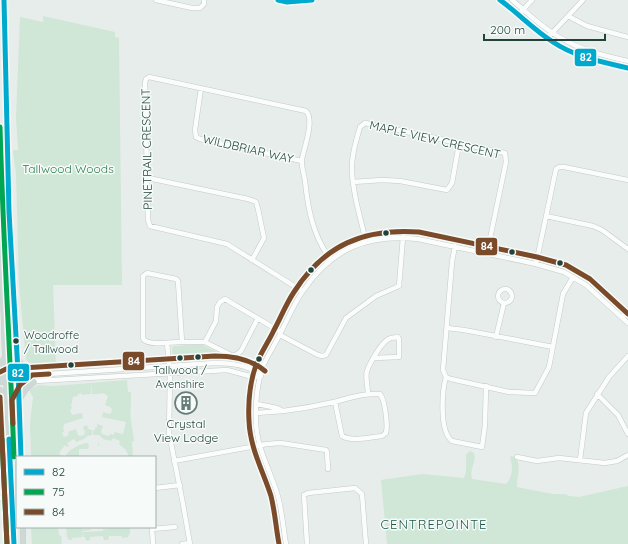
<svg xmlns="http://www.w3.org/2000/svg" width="628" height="544" viewBox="0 0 628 544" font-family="Quicksand,sans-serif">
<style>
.green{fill:#d0e6d7}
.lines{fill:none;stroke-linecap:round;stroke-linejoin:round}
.minor-casing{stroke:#c4cac8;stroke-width:5.5}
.major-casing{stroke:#c2ccc9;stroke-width:6}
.minor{stroke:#fbfcfc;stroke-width:4.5}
.major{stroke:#ced8d5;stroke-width:5.5}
.bus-1-casing{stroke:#f6fbf9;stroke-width:8}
.bus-2-casing{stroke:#f6fbf9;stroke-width:8}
.bus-3-casing{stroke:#f6fbf9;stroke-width:8}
.bus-1{stroke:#00a9ce;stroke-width:5}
.bus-2{stroke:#00a651;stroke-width:5}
.bus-3{stroke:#7a4b2a;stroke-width:5}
.bus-dot{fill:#22433b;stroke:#f6fbf9;stroke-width:1.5}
.labels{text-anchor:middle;stroke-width:3;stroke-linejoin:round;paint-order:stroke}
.bus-label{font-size:11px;fill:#22433b;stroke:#f6fbf9;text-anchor:start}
.street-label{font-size:12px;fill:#22433b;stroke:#f6fbf9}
.park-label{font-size:12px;fill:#297d4b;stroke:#f6fbf9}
.poi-label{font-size:12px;fill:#22433b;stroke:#f6fbf9}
.neighbourhood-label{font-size:13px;letter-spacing:1px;fill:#1c5749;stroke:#f6fbf9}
.line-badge{stroke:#f6fbf9;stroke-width:1.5}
.badge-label{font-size:11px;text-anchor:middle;font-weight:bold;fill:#fff}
</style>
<rect width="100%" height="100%" fill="#e7edea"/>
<path class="green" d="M43,16L115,32V37L119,38L122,285H53L56,366H34L26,360L19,284L16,173L13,152V150H18L16,117L20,17L43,22Z
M201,344L227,357L175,360L173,358L172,348L174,346Z
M127,380L128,392H131C131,397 131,401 131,405C129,417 133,430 134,441H132L133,457H129L126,450L119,444L120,441L113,438L111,441L103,439L99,435H93V430H95V428L97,427V424L103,426L101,432L102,434L109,436L110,434L114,435V432L123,434L126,422L102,417L103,412L109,414L111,413L112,409L110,407L105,405L108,396L106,395V394L101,393V394H92L91,383Z
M91,383V394L82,395L81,393L77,395L78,396L73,397L71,406L72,408L70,410L72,415L82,413L83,418L64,424V426L63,427L64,431L62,433L64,437L69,435L68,432L76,429L78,435L80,436L84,435L85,432L83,427L87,425L88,429H90V430H92V435L87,436L84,439L76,442L74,439L67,443L69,446L67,447L65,445L59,453L61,455L60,456L31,457L30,423L33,397L29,390L38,385L53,386Z
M88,443L89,446H98V443H99V446H89L88,449H79V457H65C69,449 79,444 88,443Z
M470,451L474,453C477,461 469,469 472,479L506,484C513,476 513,467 510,457L512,456C524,461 516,477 517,487L553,494H565L569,496L579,497L628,486V544H387L381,480L422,474L464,478L466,472V455Z
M31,527H58L59,535L61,536L62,541L61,542L62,544H32Z
M66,527H82V529H91V530L82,531V537L72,538V540H69L67,537Z
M111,527H130V533L128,537L122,538V536H109L108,540H104L103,536L90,537V540L86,541L85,537H83L82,532L103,531V529L111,528Z"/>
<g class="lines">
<g class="minor-casing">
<path id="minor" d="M156,0L192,8H200L204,4V0
M278,0L287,2L312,0
M500,0C516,11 529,26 545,37C568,55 600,62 628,68
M512,0C528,13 542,28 561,38C581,50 605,56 628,61
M522,11L532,0
M568,16L587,26L628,37
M546,38L554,31L583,0
M201,88L195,130L196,137L200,139L302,161
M0,164H8
M148,178L248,199L256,202L258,209L264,238L252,260
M353,182L382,180L400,181L447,190L452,183L459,144
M546,216L593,226L602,230L628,249
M366,242C361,219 353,196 352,172C351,157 356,141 360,127L365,123L505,153L506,162L487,253
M455,246L452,262L443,370L446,377L451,379L509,392L535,393L549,367L563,294L573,277
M536,264L556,169L559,167H564L628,180
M498 296a7 7 0 1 1 14 0a7 7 0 1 1-14 0Z
M302,291L227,244L150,226L148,220L145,83L146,79L149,77L306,111C315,120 304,148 302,159C301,166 304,174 305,181C308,210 313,235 330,259
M622,317L628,311
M447,328L464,330L553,347
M280,335L318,355L322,356L326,355L346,318L376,296L399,286L403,237
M496,337L504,303
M182,342L178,281L176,279L147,273L143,276V338L144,340C152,346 171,342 180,342H205L231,355H236L241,351L258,318
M205,342L216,321L217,307L220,302L225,299L281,332
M167,343L170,374L169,433L183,504L190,544
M18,376L215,363C230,363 250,365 261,376
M446,377C442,391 439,431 452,441L482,447L485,425L486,386
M18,382L227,370L253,377L261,376
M368,394C368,387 365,377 367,371C370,363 382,340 391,338C393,337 395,338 398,337L399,339V357L374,358
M597,394L618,415L628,434
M283,411C300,409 317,406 334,402C350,398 363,393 380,394C385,400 388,425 386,433L382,436C370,437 353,442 342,436L335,402
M256,413L283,411L277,408L257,404
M517,457L537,461L559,458L605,463L617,461L628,455
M580,460L586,413L609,377L628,356
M174,461L267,444L281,443L326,450L327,452L328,469
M155,488L180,485
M0,498L17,497
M152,528L153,544
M152,529L175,527
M182,544L190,543
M286,544C283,527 282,509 277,493C270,470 257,448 256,423C255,406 257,383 263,366C269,353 277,341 283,328C289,316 295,302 303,291C332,248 368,234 418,239L536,264L564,272L586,285L628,323
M307,544L304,495L308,493L355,488L362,494L366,544"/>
</g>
<g class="major-casing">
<path id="major" d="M4,0L9,212L18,372L21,457
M0,199L5,355L14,544
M18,359L25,370L46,375
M0,368L4,358
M0,377L18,376
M0,382H18
M0,390L7,400
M19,400L26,389L34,382
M23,527V544"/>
</g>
<use href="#minor" class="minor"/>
<use href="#major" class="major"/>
<g class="bus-1-casing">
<path id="bus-1" d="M4,0L9,212L18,372L21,457
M278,0L287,2L312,0
M500,0C518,13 534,30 553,42C575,57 602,62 628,68
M9,439L14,544"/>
</g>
<g class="bus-2-casing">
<path id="bus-2" d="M0,127C3,237 10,347 14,457
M2,439L7,544"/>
</g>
<g class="bus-3-casing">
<path id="bus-3" d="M0,372L6,369L215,356C233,356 251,359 265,371
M0,397L7,544
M13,424L12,400L20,385L32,375L49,374
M279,544C276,528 275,512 271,496C263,471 250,448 249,421C248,403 250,382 256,365C261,352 269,341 274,330C281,317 286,304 294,292C324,245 364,228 419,232L537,257L566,265L590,279L628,314"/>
</g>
<use href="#bus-1" class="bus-1"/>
<use href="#bus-2" class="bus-2"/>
<use href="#bus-3" class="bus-3"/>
</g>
<defs>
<g id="building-ring" transform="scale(1.15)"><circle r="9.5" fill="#f6fbf9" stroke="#677e78" stroke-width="1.5"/><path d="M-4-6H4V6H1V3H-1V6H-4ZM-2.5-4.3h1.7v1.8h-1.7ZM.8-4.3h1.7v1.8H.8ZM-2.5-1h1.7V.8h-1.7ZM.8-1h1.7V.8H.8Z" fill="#677e78"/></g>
</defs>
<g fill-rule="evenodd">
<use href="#building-ring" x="186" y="403"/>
</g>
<g class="bus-dot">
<circle cx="386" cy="233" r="3.5"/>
<circle cx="512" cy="252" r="3.5"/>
<circle cx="560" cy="263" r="3.5"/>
<circle cx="311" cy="270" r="3.5"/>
<circle cx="16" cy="341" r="3.5"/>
<circle cx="198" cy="357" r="3.5"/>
<circle cx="180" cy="358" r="3.5"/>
<circle cx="259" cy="359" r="3.5"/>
<circle cx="71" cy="365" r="3.5"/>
</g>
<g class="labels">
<g class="bus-label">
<text x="24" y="339">Woodroffe<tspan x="24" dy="14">/ Tallwood</tspan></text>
<text x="180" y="374" text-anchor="middle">Tallwood /<tspan x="180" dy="14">Avenshire</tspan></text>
</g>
<g class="street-label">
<text transform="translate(435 140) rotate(13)" y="4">MAPLE VIEW CRESCENT</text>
<text transform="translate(147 149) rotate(-91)" y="4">PINETRAIL CRESCENT</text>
<text transform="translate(248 149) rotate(13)" y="4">WILDBRIAR WAY</text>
</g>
<g class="park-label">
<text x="68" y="173">Tallwood Woods</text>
</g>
<g class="poi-label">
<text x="186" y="428">Crystal<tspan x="186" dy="14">View Lodge</tspan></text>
</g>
<g class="neighbourhood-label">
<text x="434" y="529">CENTREPOINTE</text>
</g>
</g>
<g class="line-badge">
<rect x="574" y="48" width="23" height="19" rx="4" fill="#00a9ce"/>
<rect x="475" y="237" width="23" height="19" rx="4" fill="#7a4b2a"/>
<rect x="122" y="351" width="23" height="20" rx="4" fill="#7a4b2a"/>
<rect x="7" y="363" width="23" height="19" rx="4" fill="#00a9ce"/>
</g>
<g class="badge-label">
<text x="586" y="61">82</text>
<text x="487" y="250">84</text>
<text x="134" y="365">84</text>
<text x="18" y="377">82</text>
</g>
<rect x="16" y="456" width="140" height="72" fill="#f6fbf9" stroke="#a1b1ad"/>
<rect x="24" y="469" width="20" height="6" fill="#00a9ce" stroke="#a1b1ad"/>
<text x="52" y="476" font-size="12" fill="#22433b">82</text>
<rect x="24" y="489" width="20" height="6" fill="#00a651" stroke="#a1b1ad"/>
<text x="52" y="496" font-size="12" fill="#22433b">75</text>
<rect x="24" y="509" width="20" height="6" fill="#7a4b2a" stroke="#a1b1ad"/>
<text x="52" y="516" font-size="12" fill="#22433b">84</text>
<path d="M484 34v6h121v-6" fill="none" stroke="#22433b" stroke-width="2"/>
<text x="490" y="34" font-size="12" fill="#22433b" stroke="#f6fbf9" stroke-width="3" paint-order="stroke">200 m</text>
</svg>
